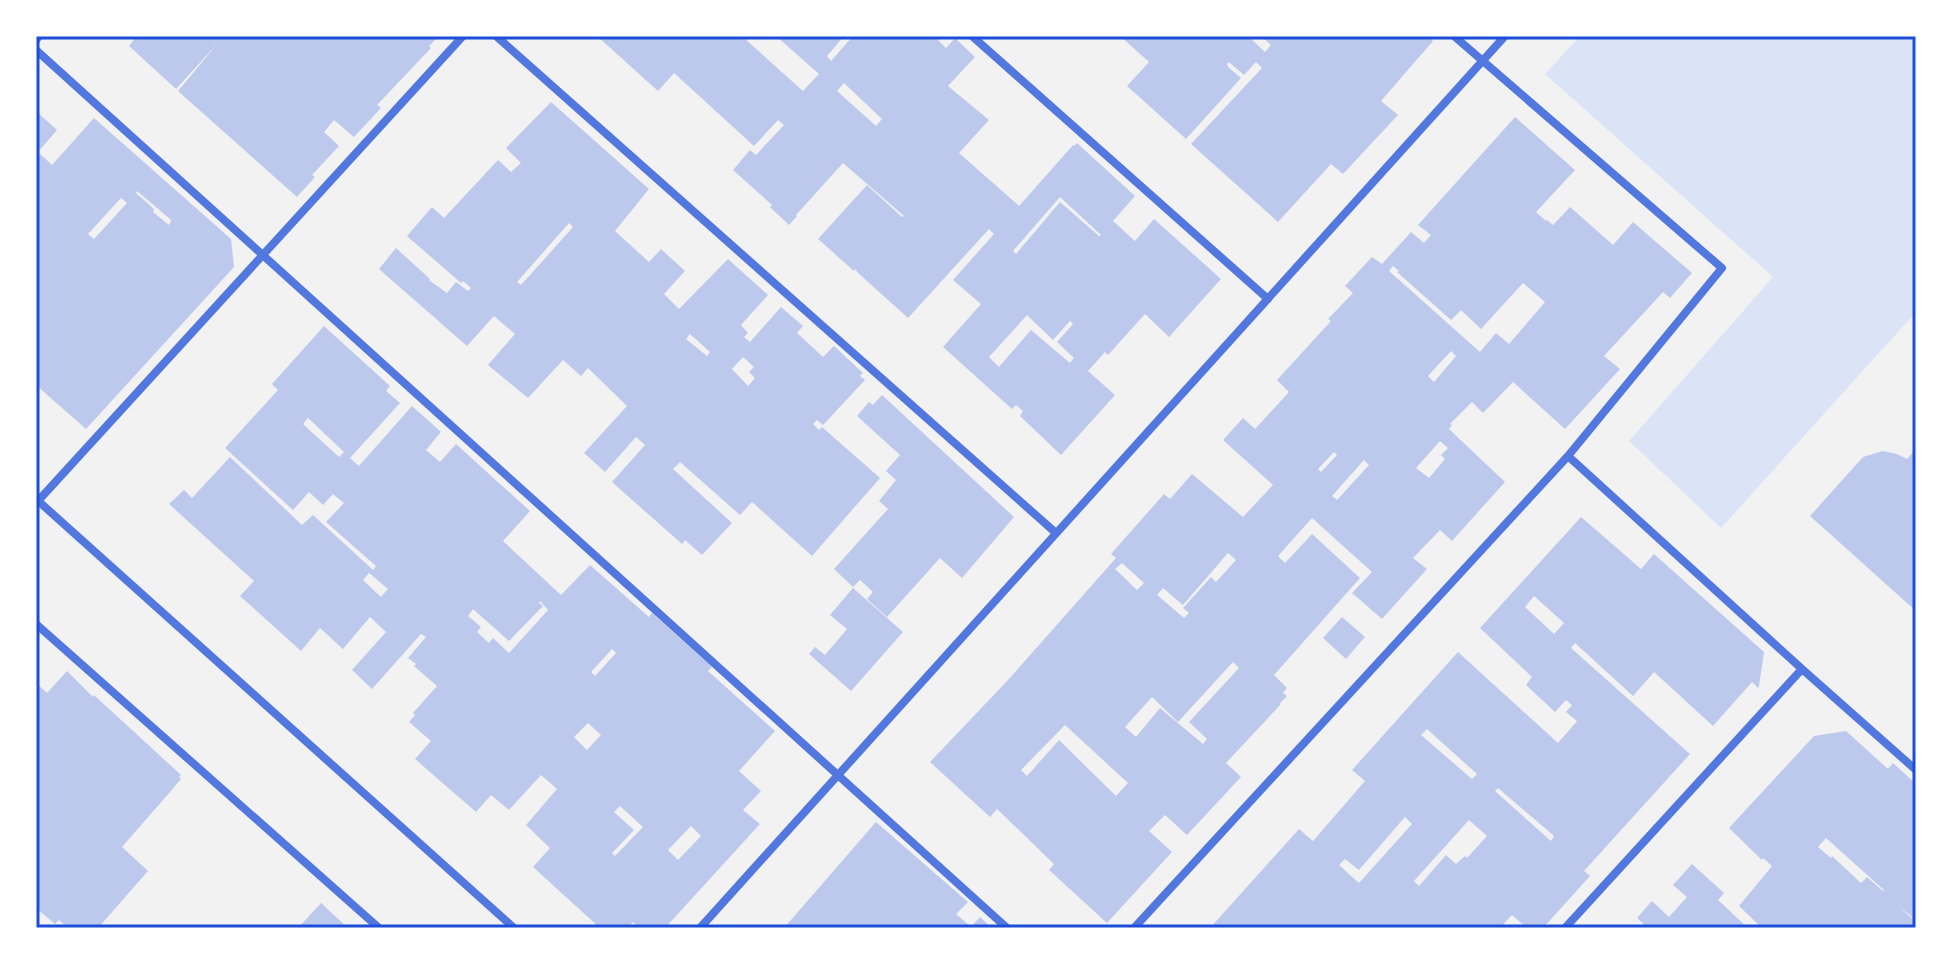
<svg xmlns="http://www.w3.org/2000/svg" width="1952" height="964" viewBox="0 0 1952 964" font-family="Signika,sans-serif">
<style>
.green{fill:#dbe4f7}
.building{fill:#bdc9ec;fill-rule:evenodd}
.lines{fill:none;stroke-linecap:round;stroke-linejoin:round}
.minor{stroke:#5277de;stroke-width:8}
.neatline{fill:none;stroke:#1d4ed8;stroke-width:3}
</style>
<rect width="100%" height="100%" fill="#f2f2f2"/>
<path class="green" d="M1580,36H1916V312L1721,528L1629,441L1773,277L1545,74Z"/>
<path class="building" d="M137,36H439L429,46L431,48L377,105L381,108L354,137L334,120L324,132L339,146L312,175L315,177L297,197L178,91L218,43L176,89L129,46Z
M597,36H747L745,39L803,91L819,74L776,36H844L827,56L831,61L853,36H934L946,48L955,38L975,57L948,86L989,120L959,153L1019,206L1073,145L1074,146L1077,143L1135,196L1113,221L1135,241L1154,219L1221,279L1169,337L1145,314L1108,355L1105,352L1088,371L1115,395L1061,455L1020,416L1023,411L1016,405L1012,409L943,347L981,304L953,280L994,234L989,229L908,318L857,272L856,269L854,271L818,239L867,185L902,217L904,216L843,163L796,215L797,216L789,225L770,207L772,205L733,170L750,150L756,155L784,125L778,120L754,146L674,73L658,91ZM844,83L882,119L876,126L837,91ZM1060,197L1101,235L1099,236L1060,202L1016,254L1013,251ZM1027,315L1053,340L1070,321L1073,324L1057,342L1074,358L1070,363L1031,330L999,367L989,357Z
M1120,36H1248L1265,52L1271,45L1261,36H1428L1433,41L1381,101L1398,115L1343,174L1331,164L1278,222L1191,144L1262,68L1256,62L1244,75L1229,62L1227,64L1228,67L1241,78L1186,139L1127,86L1149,62Z
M551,102L649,189L615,231L649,262L661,249L685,271L664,294L679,309L728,259L768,295L741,325L748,333L744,337L750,342L781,307L803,326L797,333L823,357L834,346L863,373L860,376L865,380L823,425L817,420L813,424L819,430L822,427L880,478L812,556L752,502L740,515L680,462L673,469L732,523L702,555L685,540L682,544L612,482L645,445L636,437L605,472L584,453L627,406L588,368L581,376L563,360L528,398L488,365L515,334L494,316L467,346L379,269L396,248L430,279L429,280L447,293L456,282L468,291L471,288L463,281L461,283L407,236L432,207L444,218L498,160L511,172L521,163L506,148ZM569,223L573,227L521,285L517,282ZM690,334L710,352L707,356L686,339ZM743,357L754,367L749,372L755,378L748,386L732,369Z
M36,111L57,130L38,152L52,165L94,118L231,239L234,267L86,429L36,385ZM137,191L170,219L171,221L169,225L153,212L154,209L136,193ZM121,198L127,203L94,239L88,234Z
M1515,117L1575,170L1536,212L1546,221L1547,220L1553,225L1570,207L1613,245L1633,222L1692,273L1670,298L1663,292L1604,356L1620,369L1565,429L1513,382L1483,413L1472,402L1450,424L1452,425L1449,429L1505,482L1452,541L1440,530L1413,558L1427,569L1382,619L1352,593L1372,572L1312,518L1278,556L1285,563L1312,534L1360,578L1274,675L1287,688L1283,693L1287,696L1280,703L1281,704L1226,763L1241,777L1187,835L1165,815L1149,831L1172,852L1107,923L1049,870L1054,864L997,809L990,817L930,762L1009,679L1116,558L1111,554L1164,494L1170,499L1192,474L1243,517L1273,485L1223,440L1243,418L1255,429L1289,392L1277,380L1331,321L1328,319L1353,293L1345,286L1372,257L1382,264L1411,232L1424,243L1431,235L1418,225ZM1393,266L1399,271L1397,272L1451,320L1461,310L1481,329L1523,283L1545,302L1509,344L1496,333L1480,352L1389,271ZM1451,351L1456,356L1434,382L1428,376ZM1440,441L1448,448L1441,455L1445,459L1429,478L1416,468ZM1334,452L1337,455L1321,472L1318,469ZM1364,460L1369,465L1337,500L1332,496ZM1228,553L1236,560L1216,582L1211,577L1183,608L1189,613L1184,618L1157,595L1163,588L1183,605ZM1122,563L1144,583L1137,590L1115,569ZM1233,662L1239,668L1189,722L1207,739L1203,744L1160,708L1136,737L1125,727L1152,697L1178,722ZM1065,725L1128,783L1116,796L1059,740L1027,776L1021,770Z
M324,326L390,386L386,391L400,403L350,458L359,466L412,406L441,432L426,450L440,462L456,444L530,511L503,541L561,595L590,565L649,617L652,613L712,667L708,671L775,731L739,771L761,791L743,810L760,824L665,928H639L633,922L628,928H600L533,867L550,848L526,825L557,789L541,775L509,810L491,795L476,812L415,759L431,741L409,722L415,715L413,713L437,686L414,666L416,664L408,658L426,637L421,634L372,689L352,670L386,632L370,617L343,649L320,628L301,651L240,596L254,581L169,504L184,490L192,498L230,457L302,525L313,515L373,570L376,566L326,522L344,503L333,494L323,505L309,492L293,510L225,448L278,390L272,384ZM308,418L344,452L339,457L303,424ZM369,573L388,589L381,597L363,580ZM540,601L548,610L509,653L493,638L489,643L477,632L481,627L468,616L473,609L509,641L543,606L539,603ZM612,649L616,653L595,676L591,672ZM588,723L601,735L587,750L574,737ZM620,806L643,827L615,856L612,853L634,830L614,812ZM691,826L701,836L678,860L668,850Z
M882,395L1014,517L962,578L940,558L887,617L867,599L873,592L860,580L853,587L834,569L888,509L879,501L896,480L886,471L900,455L857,416L869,402L873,405Z
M1916,449V611L1810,516L1863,457L1883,451L1897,454L1907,459Z
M1581,517L1641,569L1654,554L1764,652L1759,686L1758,688L1752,682L1713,726L1654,672L1633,696L1575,643L1571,648L1690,754L1584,871L1590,876L1543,928H1527L1512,915L1500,928H1210L1299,829L1313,841L1365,781L1352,770L1458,652L1558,743L1577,721L1566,712L1572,705L1566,700L1555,712L1526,685L1532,677L1480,628ZM1534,596L1564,623L1554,634L1525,607ZM1427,729L1477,774L1472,779L1421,735ZM1498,788L1554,836L1551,841L1495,791ZM1405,817L1412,824L1359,883L1339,865L1345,859L1359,870ZM1469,820L1487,836L1467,858L1465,856L1456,864L1446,855L1419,886L1414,881Z
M853,588L903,632L851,691L809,654L815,647L825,655L847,629L830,615Z
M1342,617L1365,637L1346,659L1323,638Z
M67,671L93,697L94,695L181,775L179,777L181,779L170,792L122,847L148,871L98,928H68L59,920L55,924L36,908V683L47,693Z
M1846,731L1888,769L1893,763L1916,784V920L1898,906L1916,922V928H1760L1761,927L1739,906L1772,866L1763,858L1762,860L1729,828L1814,736ZM1826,838L1884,890L1883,891L1867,877L1861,883L1832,856L1831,858L1818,847Z
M876,822L968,902L956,914L971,927L980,917L992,928H784Z
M1692,864L1724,893L1718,900L1748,928H1648L1637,918L1652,901L1669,917L1687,897L1673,885Z
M321,903L348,928H298Z"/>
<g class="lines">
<path class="minor" d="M496,36L1056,533
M972,36L1268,299
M1454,36L1722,268L1568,456
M36,40L39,36
M36,50L1007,928
M36,499L514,928
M38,501L463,36
M36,624L379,928
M700,928L1505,36
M1134,928L1568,456L1802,669
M1565,928L1802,669L1916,770"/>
</g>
<rect width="1952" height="964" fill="none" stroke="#ffffff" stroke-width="76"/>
<rect x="38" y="38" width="1876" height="888" class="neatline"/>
</svg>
